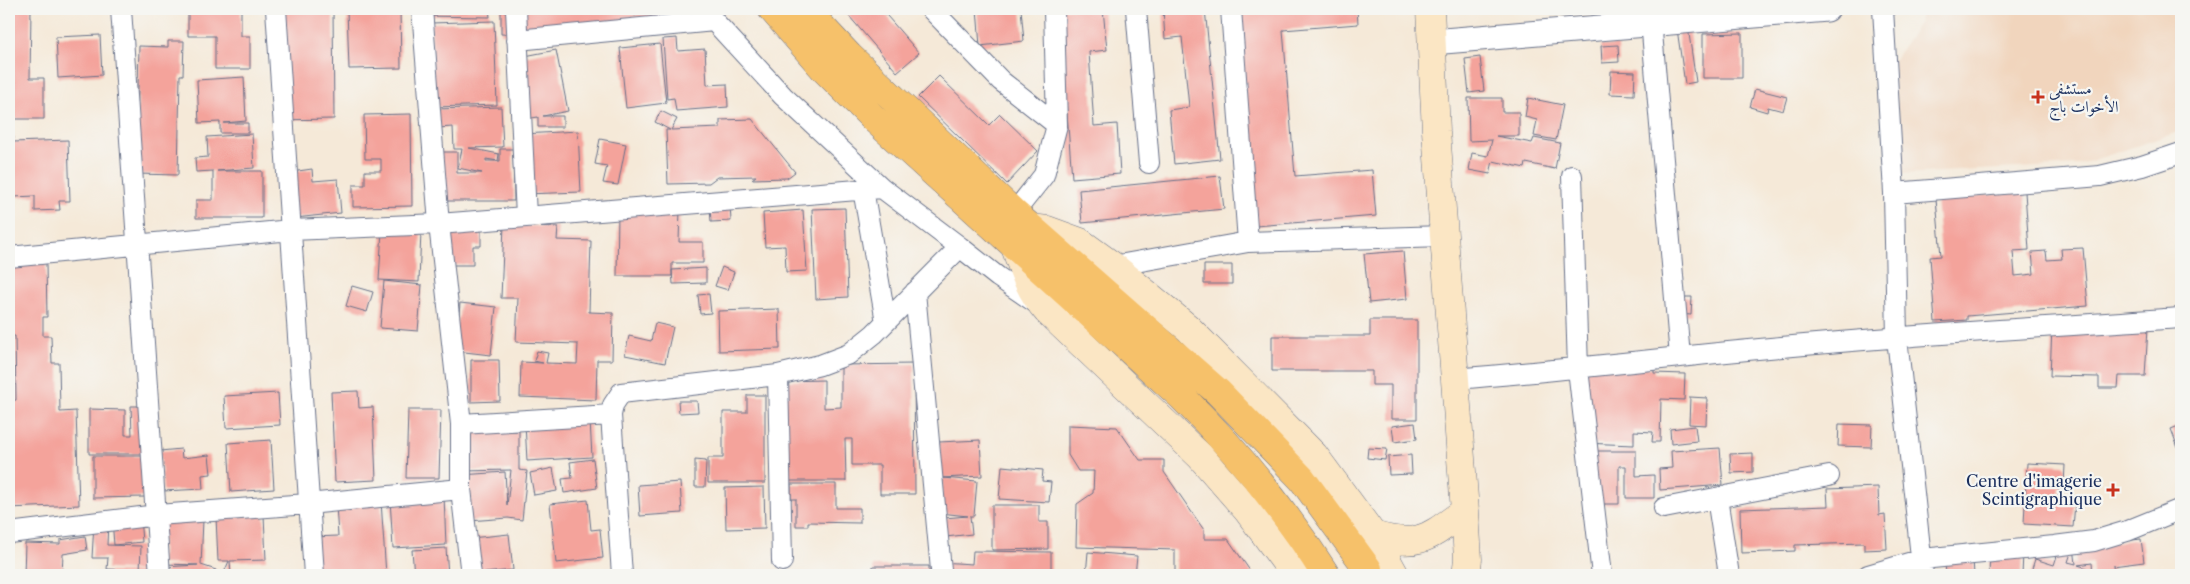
<svg xmlns="http://www.w3.org/2000/svg" width="2190" height="584" viewBox="0 0 2190 584" font-family="'Libre Caslon Text',Amiri,serif">
<style>
.built{fill:#f1d5bd}
.building{fill:#f4a39b}
.lines{fill:none;stroke-linecap:round;stroke-linejoin:round}
.minor-casing{stroke:#677089;stroke-width:22}
.tertiary-casing{stroke:#677089;stroke-width:27}
.secondary-casing{stroke:#677089;stroke-width:29}
.trunk-casing{stroke:#677089;stroke-width:29}
.minor{stroke:#fff;stroke-width:20}
.tertiary{stroke:#fff;stroke-width:25}
.secondary{stroke:#fbe6c4;stroke-width:28}
.trunk{stroke:#f6c16b;stroke-width:28}
.poi-dot{fill:#c8321e;stroke:#f6f6f2;stroke-width:2}
.labels{text-anchor:middle;stroke-width:4.5;stroke-linejoin:round;paint-order:stroke}
.poi-label{font-size:16px;fill:#1b2f5e;stroke:#f6f6f2;text-anchor:start}
</style>
<rect width="100%" height="100%" fill="#f6f6f2"/>
<filter id="ink" filterUnits="userSpaceOnUse"><feTurbulence type="fractalNoise" baseFrequency=".02" numOctaves="2"/><feDisplacementMap in="SourceGraphic" scale="10" xChannelSelector="R" yChannelSelector="G"/><feConvolveMatrix kernelMatrix="1 2 1 2 8 2 1 2 1" color-interpolation-filters="sRGB"/></filter>
<filter id="wash" filterUnits="userSpaceOnUse"><feTurbulence type="fractalNoise" baseFrequency=".0096" numOctaves="4" result="noise"/><feDisplacementMap in="SourceGraphic" scale="20" xChannelSelector="R" yChannelSelector="G"/><feGaussianBlur stdDeviation="1.12" result="paint"/><feColorMatrix in="noise" values="0 0 0 0 0 0 0 0 0 0 0 0 0 0 0 0 0 1.4 0 .05"/><feComposite in="paint" operator="in"/></filter>
<g filter="url(#wash)">
<rect width="100%" height="100%" fill="#f5e9d8"/>
<path class="built" d="M1920,9H2181V131L2079,165L1899,174L1893,62L1920,22Z"/>
<g id="blocks">
<path class="building" d="M9,9H31L30,78H44V119H9Z
M188,9H241V36H250V69H215V36H188Z
M275,9H333L334,119L276,120Z
M347,9H400L401,68L349,69Z
M420,9H489L490,17L420,16Z
M501,9H633L635,16L639,9H672L678,12L681,21L521,35L501,34Z
M843,9H881L919,53L897,72Z
M977,9H1021L1024,41L980,46Z
M1059,9H1103L1107,50L1089,52L1094,126L1117,124L1120,174L1072,178Z
M1163,9H1205L1220,159L1174,164L1169,110L1189,107L1182,37L1165,39Z
M1238,9H1357L1358,24L1283,30L1295,176L1372,170L1376,216L1256,226Z
M494,21L497,105L434,107L431,23Z
M1688,27L1696,82L1685,84L1677,29Z
M1742,33V78H1703V34Z
M100,35L102,75L58,78L56,37Z
M677,38L678,51L705,49L707,85L727,84L728,107L676,111L674,98L667,99L663,39Z
M168,41H184L183,75H180L178,175L136,174L139,46L168,47Z
M660,44L666,103L626,108L620,48Z
M1618,45L1619,62L1602,63L1601,46Z
M556,50L568,111L543,116H563V127H538V117L520,120L509,59Z
M1480,57L1484,91L1469,93L1465,59Z
M1611,71L1635,72L1634,95L1610,94Z
M939,76L989,125L1000,114L1038,151L1007,184L918,97Z
M244,77L246,121L224,123H248V133H220V122L199,123L197,80Z
M1755,89L1787,97L1783,111L1768,107L1767,112L1750,107Z
M1468,98H1502V112H1519V136H1496L1532,143L1534,138L1560,143L1555,169L1526,163L1525,168L1493,161L1490,174L1469,170L1472,153L1488,156L1492,140L1469,141Z
M1528,98L1563,105L1556,140L1534,136L1537,120L1525,117Z
M501,107L503,147L469,148L499,154L498,161L486,159V161H500V149H513L514,201H437V152H457V173H482L458,168L462,149H454L453,127L437,128L436,109Z
M661,111L677,119L671,130L720,128V120L752,119L795,172L787,178L752,179L756,176L717,177L709,183L668,184L666,130H670L655,122Z
M411,114L412,206L353,207V185H365V171H381V159H365L364,115Z
M578,131L581,192L525,194L523,134Z
M252,134L254,168L217,171H262V218H196V200H213V171L196,172L195,158L208,157L207,137Z
M9,137H14L13,142L68,140L70,201H59L60,210L35,211V196L14,197L13,144L12,150H9Z
M600,139L626,144L618,185L603,183L607,166L595,164Z
M312,169L313,181L338,179L341,213L295,218L291,172Z
M1220,176L1224,209L1082,223L1079,190Z
M2025,192L2029,250L2013,251L2015,276L2034,274L2032,252L2046,251L2047,260L2062,259L2061,249L2083,248L2088,306L1967,316V320L1935,322L1930,257L1941,256L1936,199Z
M730,205L731,221L711,222L710,206Z
M845,208L848,297L816,299L812,209Z
M680,209L679,242H703V263H672V276H617L618,213Z
M803,210L807,271L786,272L785,246L765,247L763,213Z
M504,225L558,227L557,240L591,241L589,312L613,313L612,360H597L596,400L520,397L521,362L543,363L534,361L537,351L548,353L546,363L577,364L578,344L516,342L518,298H501Z
M442,228H481V246H473V265H442Z
M382,230L421,231L419,282L379,280Z
M1403,251L1407,299L1369,303L1364,254Z
M46,263L47,317H43V336H51L52,363H59L60,412L76,411L79,505L9,508V401L16,400L15,336H9V264Z
M1204,265H1232V284H1204Z
M722,267L734,272L728,290L715,286Z
M706,268V283L673,284L672,270Z
M384,281L422,285L418,331L380,328Z
M352,286L373,292L367,312L346,306Z
M709,294L711,313L700,314L698,295Z
M1681,297H1692L1691,315L1679,314Z
M460,303L496,307L491,355L447,350L459,316Z
M779,309L780,349L719,351L718,311Z
M1370,320H1417V419H1391V385H1372V371H1272V336H1370Z
M655,323L673,327L665,363L625,355L629,336L651,341Z
M2052,326L2148,328L2145,376H2119L2118,388H2099V377L2050,376Z
M471,360H499L500,401L471,402Z
M914,364L915,494H880V465H852V439H845L846,481H782L781,381L824,380V408L841,407V365Z
M1585,366L1654,368V373L1685,374L1684,400L1661,399L1660,442H1652L1653,432L1634,431V445L1582,443Z
M358,391L359,408L373,407L376,480L335,482L331,392Z
M278,393L280,425L226,428L224,396Z
M747,395H765V483H708V458H723V412H747Z
M1690,397L1707,398L1706,425L1689,424Z
M678,401H697L698,412L679,413Z
M131,406H146V454H89V409L125,410V435H132Z
M408,410H441L439,478H406Z
M590,420L592,457L527,461L525,423Z
M1415,423L1417,439L1394,442L1392,426Z
M1839,424L1872,425L1871,447L1838,446Z
M1068,425L1117,427L1140,460H1164V472L1204,530V539H1228L1253,575H1175V550L1076,547L1077,504L1093,493L1094,471H1078L1068,455Z
M2181,425V456L2171,429Z
M1695,426L1697,441L1671,444L1670,429Z
M470,431H519V470L527,471L522,520L508,518L469,521L461,475L505,472L507,506L511,470L464,471Z
M271,440L274,489L231,492L228,443Z
M980,440L982,476L941,478L939,442Z
M1368,448L1387,449L1385,460L1367,458Z
M1720,448L1723,485L1660,490L1659,469L1672,468L1671,451Z
M181,449L182,458L209,455L211,474L202,475L203,489L163,491L160,451Z
M1594,451H1636V476L1654,475V498H1626V466H1619V504H1594Z
M1753,453V472L1731,473L1730,454Z
M1411,455L1412,474L1389,475L1388,457Z
M93,456H145V497L93,498Z
M593,459L597,488L564,493L562,479L572,478L570,462Z
M695,460L706,461L705,487H695Z
M2027,463L2065,465L2064,486H2059L2058,503L2075,504L2073,527L2024,524Z
M1002,466L1043,470L1042,481L1051,482L1049,502L999,499Z
M553,468L557,491L534,495L530,473Z
M943,478L977,481L974,516H970L972,534L946,537L944,518L968,516L940,513Z
M680,482L682,513L640,516L638,485Z
M791,484H836V508H860V523L808,522V526H796V499H791Z
M764,487L765,528L726,529L725,488Z
M1878,487L1879,515L1885,514L1887,549L1864,550V543L1795,545V551L1741,553L1740,509L1828,506L1827,489Z
M444,496L446,545L393,548L390,499Z
M588,500L591,530L600,529L603,558L556,563L550,504Z
M381,501L386,575H316L313,537L338,536L336,505Z
M992,505H1039V522H1048V549L992,550Z
M264,515L266,560L230,561L231,575H223L229,561H218L216,517Z
M140,517L142,542L114,545L112,519Z
M163,520H203L201,565L216,570V575H166L165,567L198,565L162,564Z
M94,523H108L107,545L141,546L140,571L107,569L108,558H92Z
M509,534L513,570L475,574L471,538Z
M85,536L87,550L63,554L62,575H24L25,543L60,544V540Z
M2141,539L2144,562L2113,566L2114,575H2093L2092,563L2078,565L2090,569L2088,575H2030L2035,559L2054,565L2059,550L2071,553L2068,562L2076,564L2074,547Z
M446,548L448,575H414L412,550Z
M973,551L1051,552V575H940L941,562L972,564Z
M1990,551L2023,553L2022,575H1989Z
M1088,552L1137,556L1135,575H1086Z
M1973,559L1974,575H1946L1945,561Z
M873,566H929V575H873Z
M105,572H154V575H105Z"/>
</g>
</g>
<g filter="url(#ink)">
<use href="#blocks" fill-opacity="0" stroke="#677089" stroke-width="1"/>
<g class="lines">
<g class="minor-casing">
<path id="minor" d="M121,9L160,575
M276,9L314,575
M422,9L439,224L461,424V489L471,575
M516,9L526,216
M931,9L1001,81L1057,125
M1136,9L1149,163
M1231,9L1248,242
M1650,9L1680,357
M1883,9L1894,193L1897,338L1923,575
M517,40L714,21
M1572,176L1578,369L1602,575
M863,189L886,322
M1894,193L2100,176L2142,166L2181,153
M1014,213L1044,175L1057,125L1054,9
M960,247L998,277L1039,305
M9,257L291,230L439,224L882,188
M1113,266L1248,242L1444,236
M915,292L941,570
M778,375L782,561
M1454,379C1530,373 1605,365 1680,357C1847,339 2014,329 2181,318
M461,424L611,415
M1717,498L1729,575
M1664,508L1829,476
M9,533L157,515L308,504L461,489
M622,575L611,415L613,405L621,393L778,375L820,365L849,354L874,334L960,247L882,188L783,96L714,21L706,9
M1868,575L1922,559L2054,546L2094,541L2127,531L2181,509"/>
</g>
<g class="tertiary-casing">
<path id="tertiary" d="M1432,42L1827,9"/>
</g>
<g class="secondary-casing">
<path id="secondary" d="M1430,9L1436,131L1465,511L1468,559L1466,575
M1031,228L1047,230L1080,242L1113,266L1188,328L1314,455L1373,535L1395,575
M1014,244C1023,270 1029,290 1047,311L1200,456L1247,510L1295,575
M1373,535C1419,549 1429,537 1465,511"/>
</g>
<g class="trunk-casing">
<path id="trunk" d="M772,9L825,70L872,117L1181,396C1236,450 1285,510 1326,575
M805,9L849,56L1014,213L1218,392L1302,479L1368,569"/>
</g>
<use href="#minor" class="minor"/>
<use href="#tertiary" class="tertiary"/>
<use href="#secondary" class="secondary"/>
<use href="#trunk" class="trunk"/>
</g>
</g>
<g class="poi-dot">
<path d="M2035.5 89.5h5v5h5v5h-5v5h-5v-5h-5v-5h5z"/>
<path d="M2110.5 482.5h5v5h5v5h-5v5h-5v-5h-5v-5h5z"/>
</g>
<g class="labels">
<g class="poi-label">
<text x="2049" y="94">مستشفى<tspan x="2049" dy="18">الأخوات باج</tspan></text>
<text x="2102" y="487" text-anchor="end">Centre d'imagerie<tspan x="2102" dy="18">Scintigraphique</tspan></text>
</g>
</g>
<rect width="2190" height="584" fill="none" stroke="#f6f6f2" stroke-width="30"/>
</svg>
